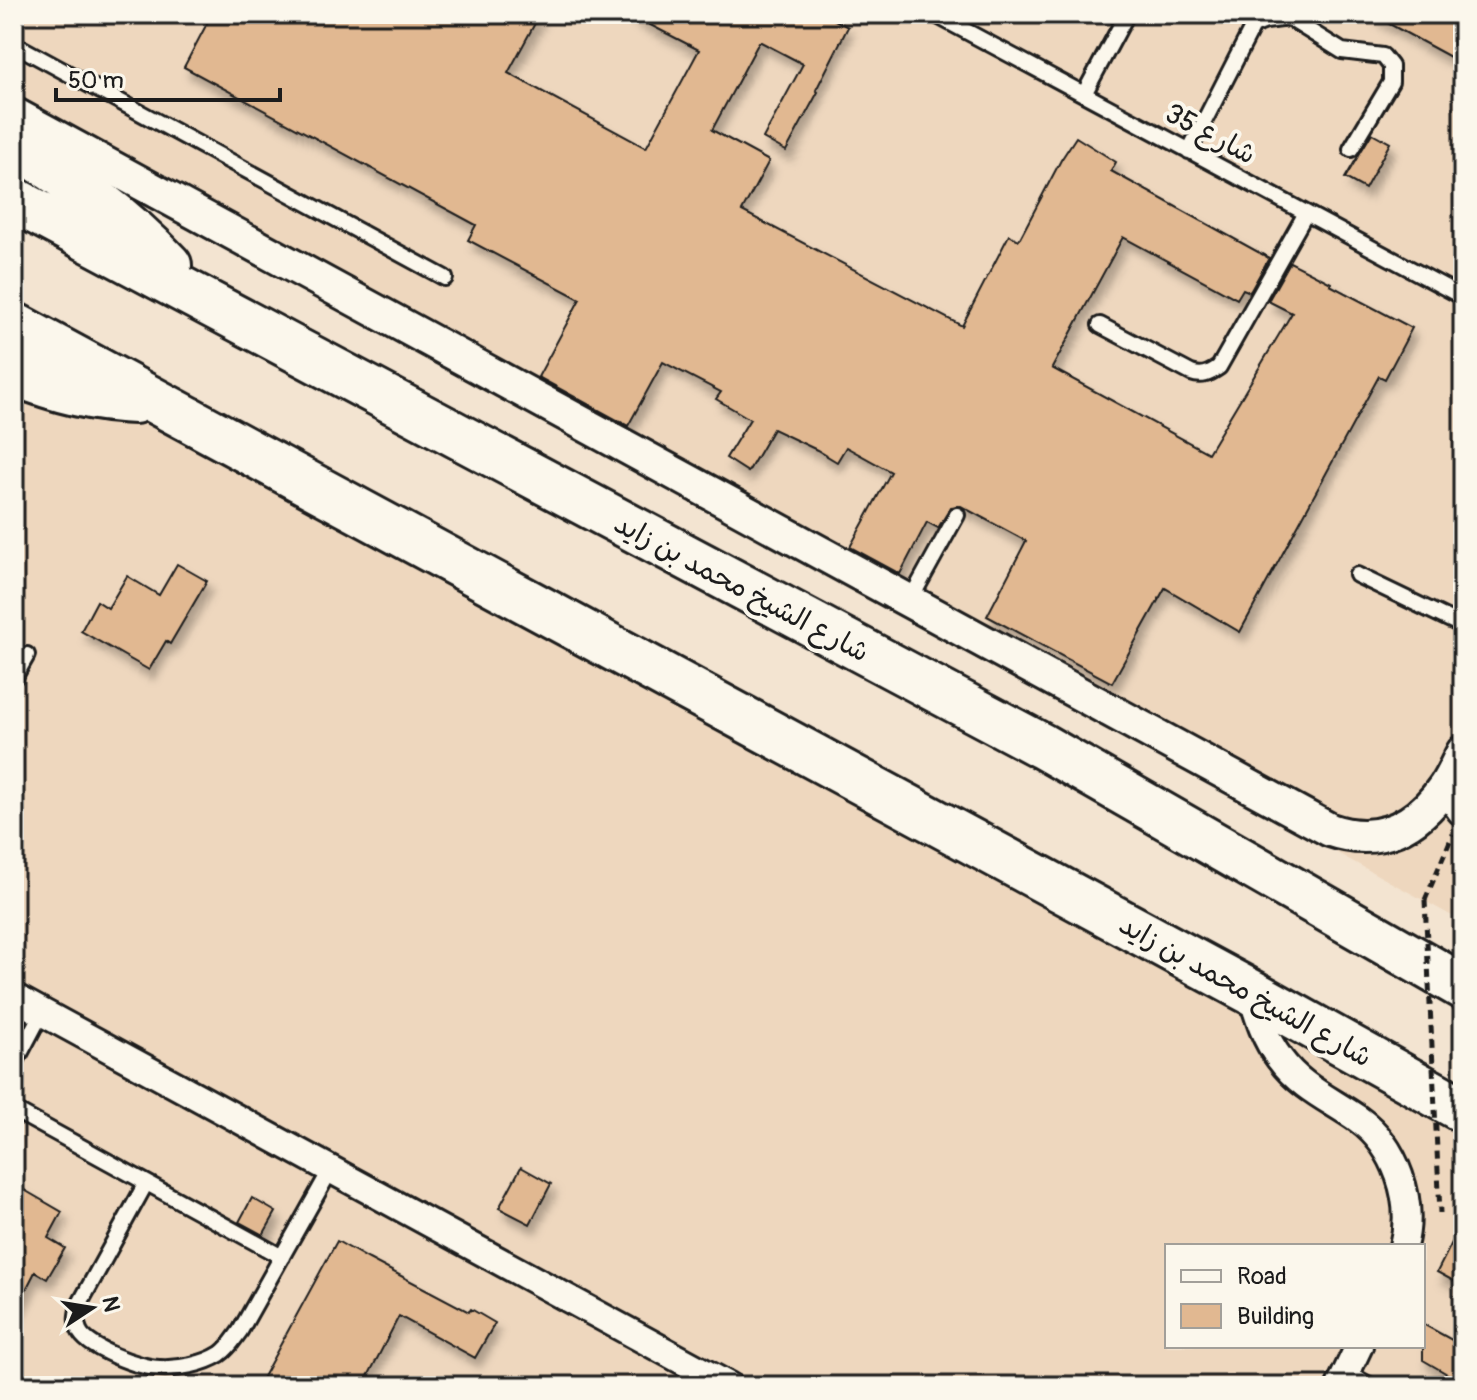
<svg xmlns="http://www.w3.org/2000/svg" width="1477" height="1400" viewBox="0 0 1477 1400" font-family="Pangolin,'Playpen Sans Arabic',sans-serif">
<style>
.built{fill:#eed7be;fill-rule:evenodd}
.building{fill:#e1b891;stroke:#1c1c1c;stroke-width:2;filter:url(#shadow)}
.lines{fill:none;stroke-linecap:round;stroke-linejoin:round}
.service-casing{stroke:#1c1c1c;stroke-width:20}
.minor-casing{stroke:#1c1c1c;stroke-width:32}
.tertiary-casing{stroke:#1c1c1c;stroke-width:38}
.motorway-casing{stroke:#1c1c1c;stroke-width:50}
.path{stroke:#1c1c1c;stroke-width:5;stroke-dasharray:8 6;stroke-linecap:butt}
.service{stroke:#fbf7ec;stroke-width:14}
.minor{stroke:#fbf7ec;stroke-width:26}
.tertiary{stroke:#fbf7ec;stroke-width:32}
.motorway{stroke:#fbf7ec;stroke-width:44}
.path-bridge{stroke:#1c1c1c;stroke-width:5;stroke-dasharray:8 6;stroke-linecap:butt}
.labels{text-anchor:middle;stroke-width:8;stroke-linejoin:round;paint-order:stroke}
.street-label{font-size:28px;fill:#1c1c1c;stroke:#fbf7ec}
</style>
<defs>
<filter id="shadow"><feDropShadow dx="5" dy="9" stdDeviation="4" flood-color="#0004"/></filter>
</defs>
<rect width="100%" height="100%" fill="#f3e4d1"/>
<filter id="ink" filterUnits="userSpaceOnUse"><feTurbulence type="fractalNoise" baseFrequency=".0125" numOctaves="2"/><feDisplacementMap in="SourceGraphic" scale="16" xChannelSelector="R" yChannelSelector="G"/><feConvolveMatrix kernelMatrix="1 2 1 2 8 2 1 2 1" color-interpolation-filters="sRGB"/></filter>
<g filter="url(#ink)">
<path class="built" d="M14,14H1463V922L14,125Z
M14,342L1463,1118V1386H14ZM1167,1246H1423V1346H1167Z"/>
<path class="building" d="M212,14H540L508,73L646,148L699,50L629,14H824L848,27L816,90L818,92L786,151L763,138L803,64L761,42H759L712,130L769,161L742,211L962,326L1009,235L1019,240L1061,160L1076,137L1116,162L1111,171L1269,258L1250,292L1243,289L1237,299L1123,237L1052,368L1208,453L1292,313L1268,301L1290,262L1331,283L1330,285L1412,328L1385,379L1379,376L1240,632L1165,588L1112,683L987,616L1026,541L961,506L951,507L938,528L927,522L900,574L850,547L891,472L846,447L837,462L817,450L773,429L748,472L726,458L750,419L716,399L721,392L663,362L628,426L538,377L580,299L468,240L476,225L184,67Z
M1371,14H1463V64L1443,53Z
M1372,133L1390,143L1365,189L1345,178Z
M177,564L207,581L170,644L166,641L149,670L81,631L97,601L108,608L127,576L159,595Z
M521,1167L551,1184L530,1224L499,1208Z
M14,1184L62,1212L48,1238L65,1248L47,1279L35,1272L14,1313Z
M252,1198L276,1212L263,1235L239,1222Z
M1463,1221V1286L1437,1272Z
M337,1241L369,1259L469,1312L471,1309L495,1323L475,1358L399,1316L363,1386H258Z
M1423,1324L1463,1346V1383L1423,1360Z"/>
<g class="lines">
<g class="service-casing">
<path id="service" d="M934,14L1463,297
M14,44L445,278
M1084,94L1127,14
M1189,151L1253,26L1266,21L1289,18L1342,51L1383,56L1391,66V82L1351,149
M1100,325L1191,373C1202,377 1209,374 1219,367L1306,213
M1357,575L1463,626
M909,602L957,515
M14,678L27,655
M14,1065L42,1012
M14,1110L282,1257
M146,1183L79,1305C77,1314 75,1321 79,1330C86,1348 140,1368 160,1368C179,1369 204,1364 220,1354C229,1348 234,1339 240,1331L331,1169
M1347,1373L1371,1386"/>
</g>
<g class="minor-casing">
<path id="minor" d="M1251,992C1258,1016 1264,1038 1280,1059C1300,1087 1331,1100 1358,1119C1396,1146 1415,1201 1403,1246
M14,997L729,1386
M1340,1386L1359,1346"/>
</g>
<g class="tertiary-casing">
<path id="tertiary" d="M14,114L1330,830C1379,847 1417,827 1445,786C1452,776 1457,763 1463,752
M1446,785L1463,809"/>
</g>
<g class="motorway-casing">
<path id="motorway" d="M14,144C70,179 124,217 169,265
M14,200L1042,746L1463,987
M14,325L1251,992L1463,1110
M14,373C53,389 94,400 135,401"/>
</g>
<path class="path" d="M1425,900L1453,834"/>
<use href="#service" class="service"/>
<use href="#minor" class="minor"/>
<use href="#tertiary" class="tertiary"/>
<use href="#motorway" class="motorway"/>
<path class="path-bridge" d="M1425,900L1440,1213"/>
</g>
</g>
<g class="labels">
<g class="street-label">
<text transform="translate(1211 133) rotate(28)" y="10">شارع 35</text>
<text transform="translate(742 587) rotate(28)" y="10">شارع الشيخ محمد بن زايد</text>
<text transform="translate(1246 990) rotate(29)" y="10">شارع الشيخ محمد بن زايد</text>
</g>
</g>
<rect width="1477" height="1400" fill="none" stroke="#fbf7ec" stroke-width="48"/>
<rect x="24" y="24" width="1429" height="1352" fill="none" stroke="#1c1c1c" stroke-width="3" filter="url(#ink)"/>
<rect x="1165" y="1244" width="260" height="104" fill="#fbf7ec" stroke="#a29f99" stroke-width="2"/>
<rect x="1181" y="1270" width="40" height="12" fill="#fbf7ec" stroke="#a29f99" stroke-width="2"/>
<text x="1237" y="1284" font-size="24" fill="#1c1c1c">Road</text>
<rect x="1181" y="1304" width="40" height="24" fill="#e1b891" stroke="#a29f99" stroke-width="2"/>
<text x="1237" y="1324" font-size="24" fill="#1c1c1c">Building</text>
<g transform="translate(92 1308) rotate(78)" stroke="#fbf7ec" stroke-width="6" paint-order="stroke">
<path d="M0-6L14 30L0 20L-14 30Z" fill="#1c1c1c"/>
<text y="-12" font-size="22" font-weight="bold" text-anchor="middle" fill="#1c1c1c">N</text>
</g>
<path d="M56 88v12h224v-12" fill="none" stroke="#1c1c1c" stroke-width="4"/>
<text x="68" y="88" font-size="24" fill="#1c1c1c" stroke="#fbf7ec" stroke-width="6" paint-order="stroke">50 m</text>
</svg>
